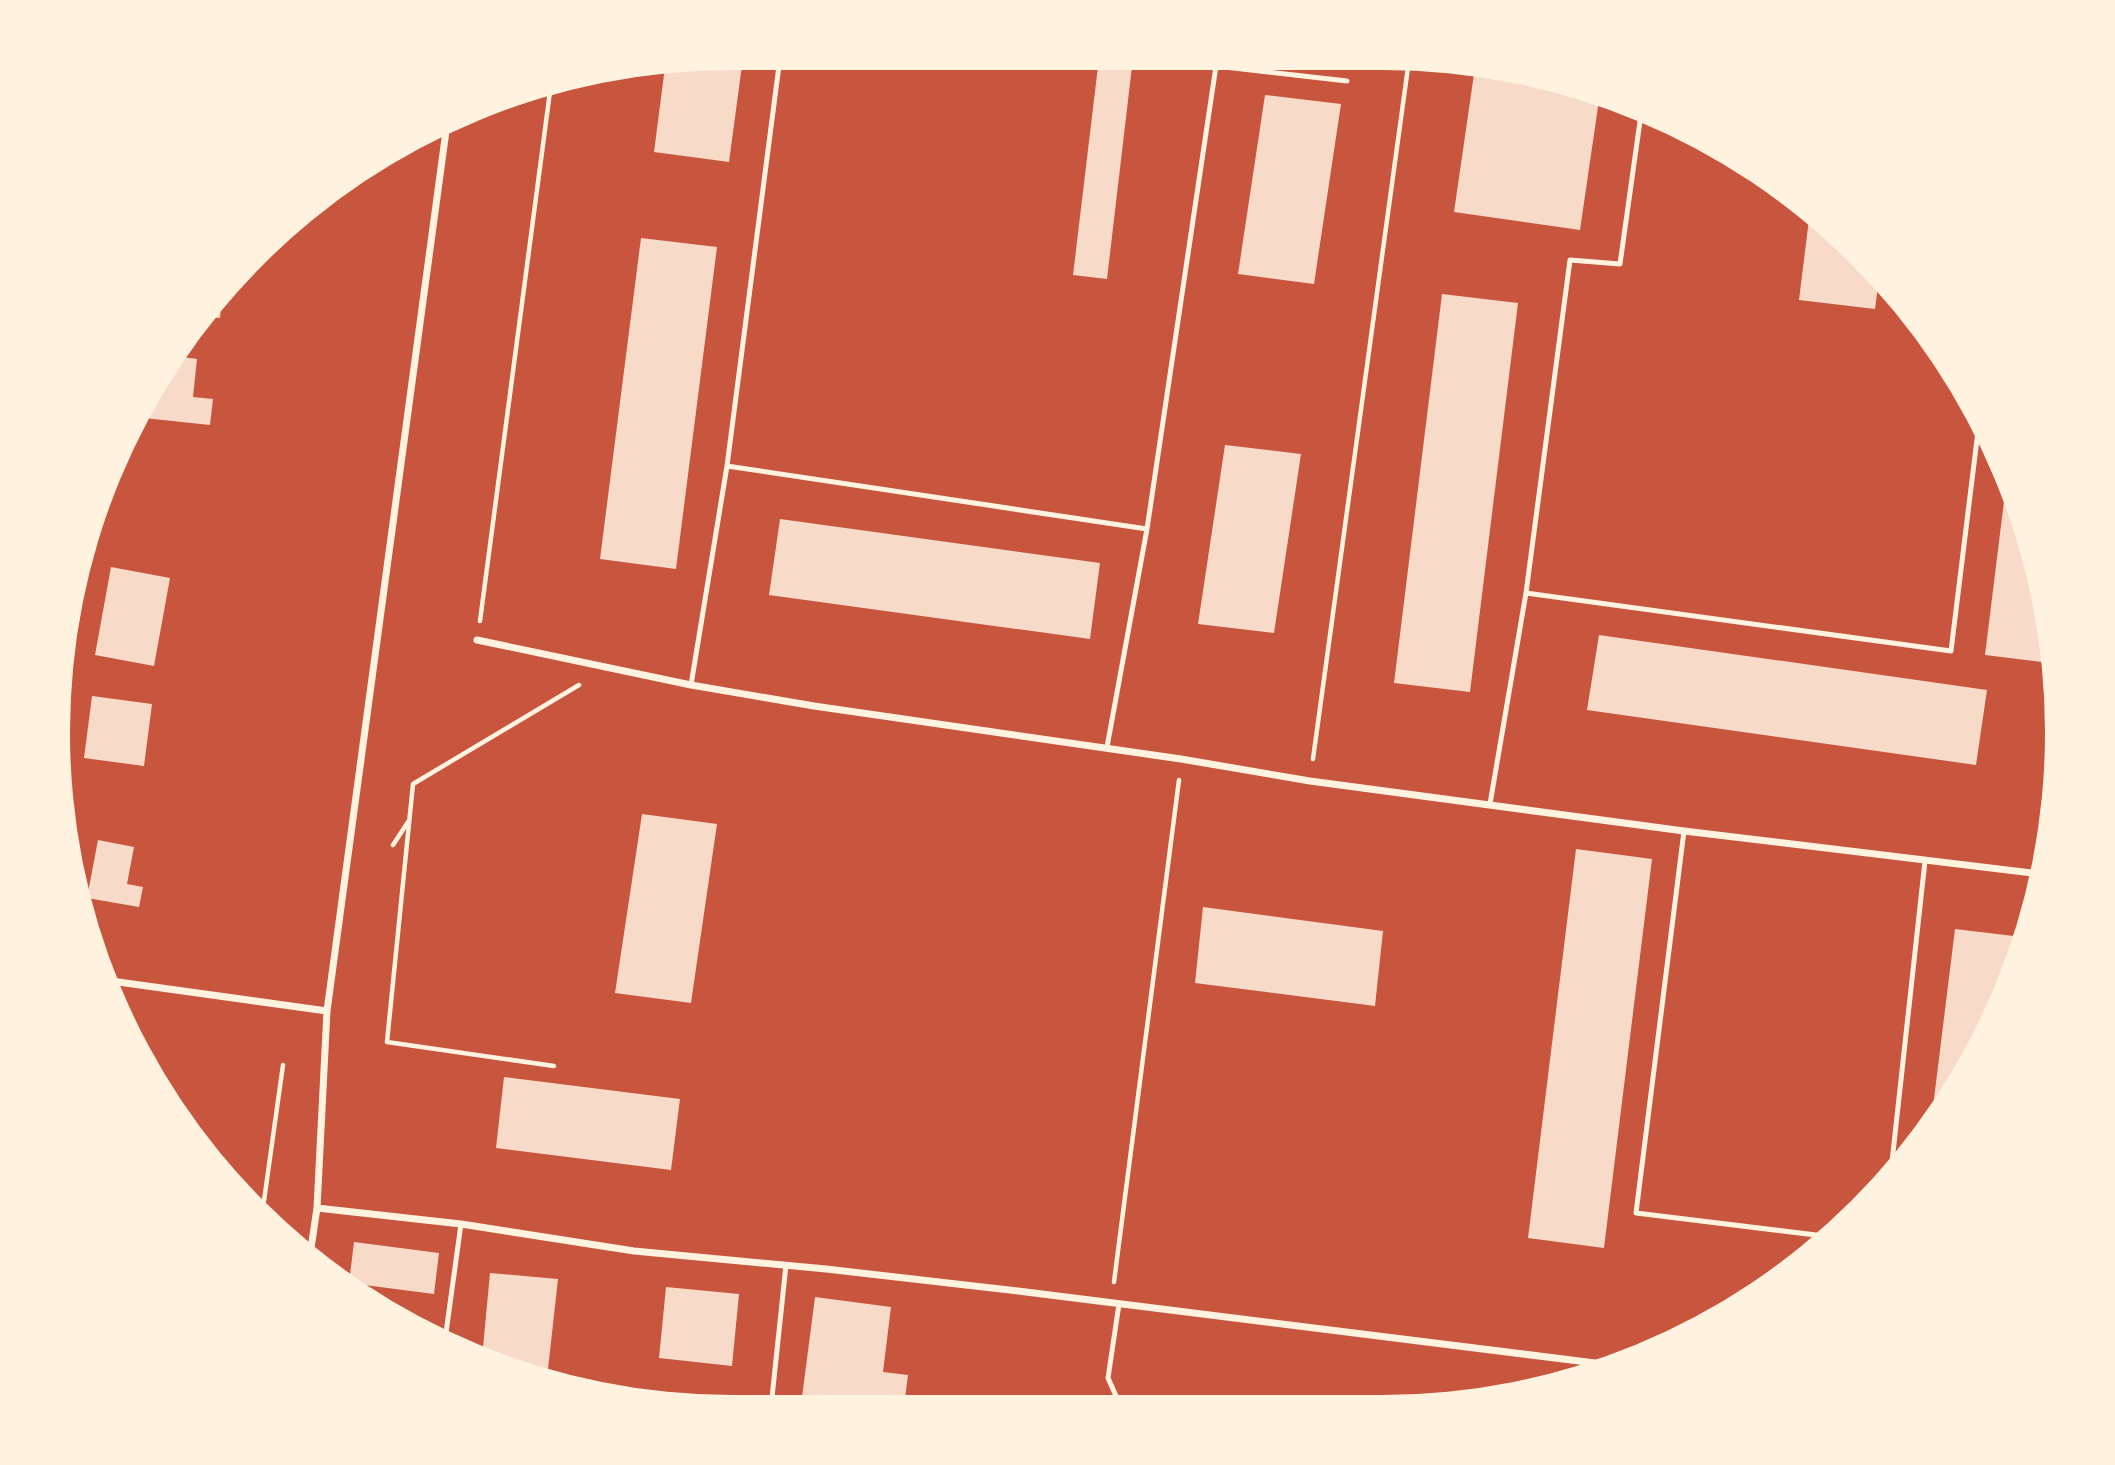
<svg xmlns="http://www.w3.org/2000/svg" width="2115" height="1465" viewBox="0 0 2115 1465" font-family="'PT Sans Narrow',sans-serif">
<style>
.building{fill:#f7dbc8}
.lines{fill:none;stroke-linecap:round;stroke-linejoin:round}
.path{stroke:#fff3e0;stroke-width:4.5}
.service{stroke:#fff3e0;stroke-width:5}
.minor{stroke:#fff3e0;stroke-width:7}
</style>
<rect width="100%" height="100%" fill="#c8553d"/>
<path class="building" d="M732,58H743L729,162L654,152L665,67Z
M1099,58H1133L1107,279L1073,275Z
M1475,67L1514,71L1599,100L1580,230L1454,212Z
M1265,95L1341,104L1314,284L1238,274Z
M1809,219L1860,256L1879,279L1875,309L1799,300Z
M641,238L717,247L676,569L600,559Z
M1442,294L1518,303L1470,692L1394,683Z
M219,297H222L220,318L207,317Z
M182,357L197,359L193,397L213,399L210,425L144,418Z
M1225,445L1301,454L1274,633L1198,624Z
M2007,477L2044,601L2050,663L1985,655Z
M780,519L1100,563L1090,639L769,595Z
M111,567L170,578L154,666L95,655Z
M1599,635L1987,690L1976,765L1587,710Z
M92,696L152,704L144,766L84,758Z
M642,814L717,824L691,1003L615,993Z
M98,840L134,847L127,884L143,887L139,907L87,898Z
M1576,849L1652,859L1604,1248L1528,1238Z
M1203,907L1383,931L1375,1006L1195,983Z
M1955,929L2022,937L2006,991L1943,1108L1931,1123Z
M504,1077L680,1099L671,1170L496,1148Z
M354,1242L439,1253L434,1294L349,1283Z
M490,1273L558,1279L547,1378L482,1358Z
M666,1287L739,1294L732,1366L659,1358Z
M815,1297L891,1307L883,1372L908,1375L904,1407H881L802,1397Z
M1259,1396L1321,1406V1407H1258Z"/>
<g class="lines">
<path class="path" d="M480,621L551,84
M1313,759L1409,60
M393,845L408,822
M554,1066L387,1042L413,784L579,685
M262,1215L283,1065
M1114,1282L1179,780"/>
<path class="service" d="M1216,66L1347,81
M727,466L1147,529
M1526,593L1951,651L1979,423
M691,685L727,466L780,58
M1107,747L1147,529L1216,66L1163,58
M1490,804L1526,593L1570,260L1620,264L1641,114
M1684,831L1636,1213L1824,1236
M1891,1171L1925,861
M1119,1304L1108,1378L1121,1407
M445,1340L461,1224
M771,1407L786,1265"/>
<path class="minor" d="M477,640L691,685L814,706L1181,759L1310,781L1684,831L2041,874
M111,981L327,1011
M317,1208L461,1224L634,1251L826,1269L1026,1292L1603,1364
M310,1255L317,1208L327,1011L446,131"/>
</g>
<path d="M0 0H2115V1465H0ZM732 70H1383A662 662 0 0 1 2045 732V733A662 662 0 0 1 1383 1395H732A662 662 0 0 1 70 733V732A662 662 0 0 1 732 70Z" fill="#fff3e0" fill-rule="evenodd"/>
</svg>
